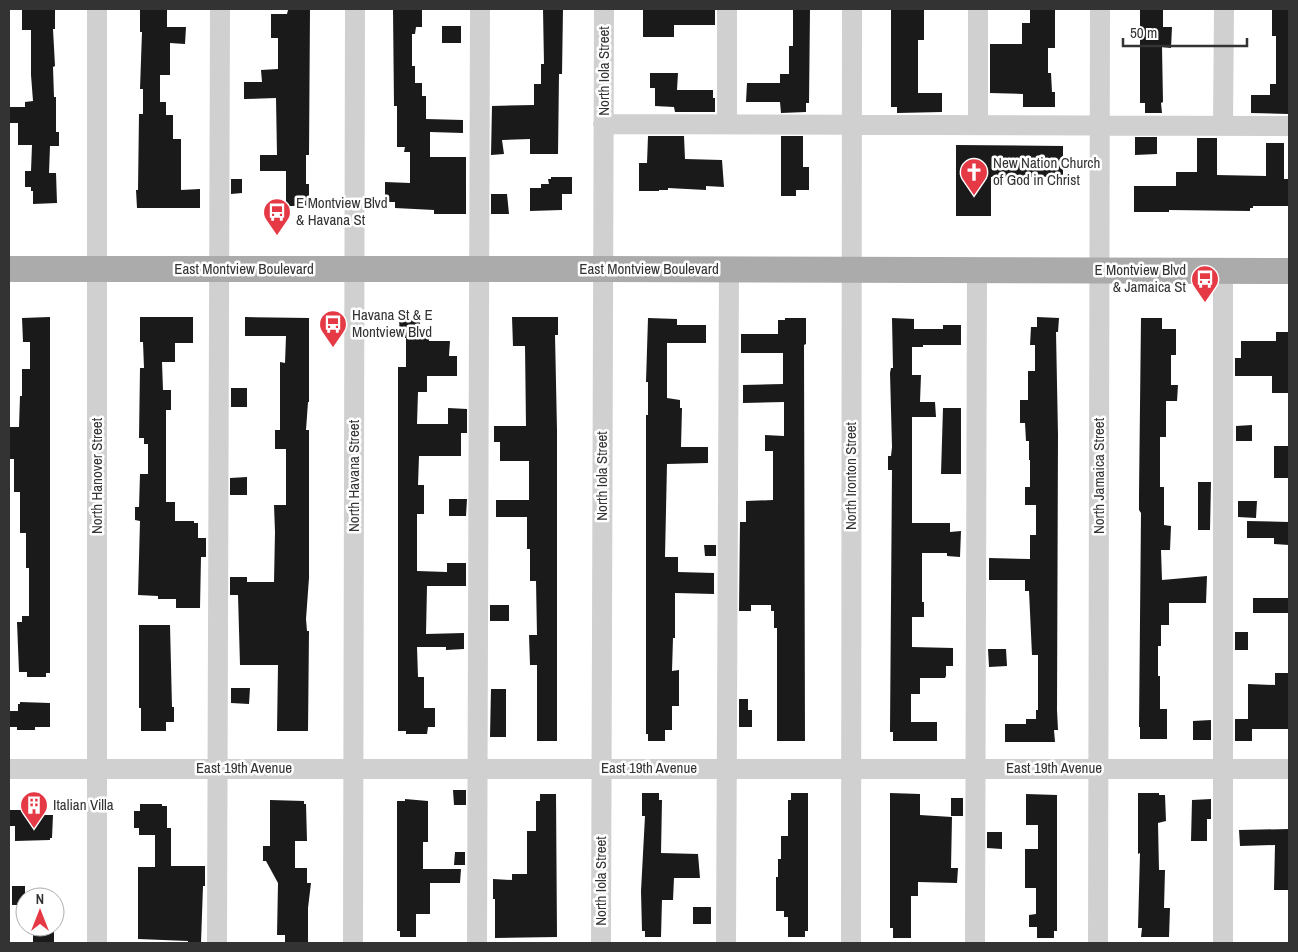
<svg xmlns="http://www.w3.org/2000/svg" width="1298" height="952" viewBox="0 0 1298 952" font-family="'Archivo Narrow',sans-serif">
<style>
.building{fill:#1a1a1a}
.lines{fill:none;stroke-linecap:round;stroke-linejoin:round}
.minor{stroke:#d0d0d0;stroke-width:20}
.major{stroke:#ababab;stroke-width:26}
.labels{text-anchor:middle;stroke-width:5;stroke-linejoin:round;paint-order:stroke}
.street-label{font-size:15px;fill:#333;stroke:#fff}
.poi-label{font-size:15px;fill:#333;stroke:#fff;text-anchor:start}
</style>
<rect width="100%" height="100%" fill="#fff"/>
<path class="building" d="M22,9H55V29H53L55,66L53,67L54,97H56V132H59V146H50L49,173H56L57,203L33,204V191H31V187H25V171H31L32,145H18V123H9V107H25V102L33,101L31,75V30H22Z
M140,9H167V27H186L185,44L170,43V75H160V102H166V115H173V139H181V190L200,189V208H137L136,190H138L139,114H143V89H140L142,32H140Z
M290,9H310L309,155H306V184H309V206H286V171H260V155H277L276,98L244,99V82H262L261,70L278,69V38H271V14H287L288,10Z
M393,9H422V27H416L415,34H412V66H415V83H422V96H426V119L463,120V133L430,132V157H466V214H434V210L395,208V202H385V182L410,183V152H404L405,147H397V106H394Z
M543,9H563L562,74H559L558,154H530V139L502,140L504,154L491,155L492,106L534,105V84H541V64H544Z
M643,9H715V25H674V37H643Z
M793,9H810L809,103H806V112L781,113L780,102H746L747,83H780V74H789V46H793Z
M891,9H924V40H918V93H942V112L897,113V107H891Z
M1140,9H1163V27H1172L1171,48L1162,47L1163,102L1161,103L1162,113H1145V103H1140Z
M1030,10H1055V48H1048V73H1051L1052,92H1055V107H1023V94L990,93V44H1022V23H1030Z
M1272,10H1289V114L1251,113V95H1270V84H1276V36H1272Z
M442,26H461V43H442Z
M650,73H678L677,90H713V98H715V112H675L674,107L655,106V88H650Z
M648,136H684L685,159L722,160L724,187L706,186V190L668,188V190H659V191H639V163H647Z
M781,136H803V167H809V190H796V196H781Z
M1135,137H1157V154L1135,155Z
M1197,138H1217V175L1266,176V143H1284V179H1289V206H1253V208H1250V211L1169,210V212H1134V186H1176V172H1197Z
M956,145L1063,146V177H991V216H956Z
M551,177H572V194H562V210L530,211V188H541V184H549L548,179H551Z
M231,179H242V193L231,194Z
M491,194H507L509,214H491Z
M50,317V673H46V677H27V672H19L17,622H22V616H29V568H26V533H20V492H14V459H9V427H19L20,396H22V369H30V342H23L22,318Z
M140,317H193V343H175V362H162L163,390H171V410H166V502H175V521H194V523H198V538H206V557H201L200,608H176V599H158V596L138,595L140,521L135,520V507H139L140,474H148V444H144V438H139L140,368H144L143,342H140Z
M245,317L309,318V402H308L306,430H309V578L306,619L307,631H309L308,731H277L278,665H240L238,595H230V577H247V582H274L275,532L274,505H286V449H275V430H280V362L285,363L286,336H245Z
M512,317H558V335H555L557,430V741H537V665H530L529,635H537L536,581H530V549H527V517H496V500H529V461H500V442H494V426H526L525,346H513Z
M1037,317L1059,318L1058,332H1056L1058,435L1057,710L1058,730H1054L1055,742H1005V724H1026V719H1036V710H1038V655H1032L1029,591H1025V580H989V558L1030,559V535H1036V505H1025V487H1030V460H1029V441H1026L1025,423H1020V400H1028V371H1035V345H1030L1031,327H1037Z
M399,318L420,319V327H429V341H450L449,356H457V376H427V392H418L417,424H448V408L467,409V433H461V456H419L418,485H424V514H417V571L447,572V563H466V586H427L426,634L464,633V649L446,650V647H417L418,677H424V708H435V727H428L427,734H406V731H398V367H406V338H400Z
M648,318L677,319V325H706V343H667V398L680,400V408H682L681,447H708V463L667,464L665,557H678V572L714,573V594L675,593V638H673L672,671L679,670V706H672V730H665V741H648V734H646V415H648V382H646Z
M785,318H806V344L804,345L805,741H777V628H774V611H771V605H751V611H739L740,522H746V501L773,500V451H765V435L784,436V402L743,403V385L783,384V353H741V334H778V320H785Z
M892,318L914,319V329H943V325H961V345H923V347H912V375H921L920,402H935L936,417H912V523H950V532L961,531L960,557L947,556V553H922V602H924V617H912V647L953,648V666H946V676L945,678H920V694H911V722H937V741H893V732H890L892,470H888V456H891L892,447L890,373L891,368H893Z
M1141,318H1162V329H1176V355H1171V385H1178L1177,401H1166V437H1160V487H1164V525L1171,526L1170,550H1161L1162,580L1207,576L1206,603H1169V625H1161V646H1158V676H1160V709H1167V739H1140V727H1139L1141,513L1139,510V494Z
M1276,332H1289V393H1272V376H1235V358H1241V341H1276Z
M231,388H247V407H231Z
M943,408H961V474H941Z
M1252,425V441H1236V426Z
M1274,446H1289V478H1274Z
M247,477V495H230V478Z
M1198,482H1211L1210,530H1198Z
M449,499H467L466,516H449Z
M1238,501H1257L1256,518L1238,517Z
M1247,521L1289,522V545L1274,544V538H1247Z
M704,545H716V556H705Z
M1253,598H1289V613H1253Z
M490,605H509V621H490Z
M139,625H170L172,707H174V722H166V731H141V708H139Z
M1235,632H1248V650H1235Z
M988,649H1006L1007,666L989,667Z
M1275,673H1289V729H1252V741H1235V719H1248V684L1275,685Z
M231,688H250L249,704L231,703Z
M491,689H506V737H490Z
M739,699H748V710H752V727H739Z
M20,702L50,703V727H35V730H17V727H10V711H18V704H20Z
M1211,720V740H1193V721Z
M453,790H466V805H454Z
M642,793H659V800H662L661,853L698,854L700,878H674L673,900H662L661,937H645V931H642L641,891L645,816H642Z
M791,793H808V931H805V937H788V917H784V911H776V877H778V859H781V836H788V800H791Z
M890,793L920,794V815L952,817L951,868H958L957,883L918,882V896H911V938H893V928H890Z
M1138,793H1159V795H1165L1166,821L1158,823L1159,870H1165L1164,908H1170L1169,937H1141L1142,928H1138L1140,853L1138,854Z
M540,794H556L557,937L495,938V899H493V879L512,880V874H527V831H536V801H540Z
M1026,794L1057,795V931H1054V938H1037V927H1029V915L1036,914V888H1025V849H1038V825H1026Z
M951,798H963V816H951Z
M405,799L428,801V842H423V869H461L460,883H430V914H416V937H400V931H397V801H405Z
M1211,799V819H1207V841H1191L1192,800Z
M270,800L304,801V804H306L307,841H295V868H307V883H311L308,908V943H285V935H277L278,883L266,861H263V846H270Z
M140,804H162V806H167V828H171V866H205V886H203L201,943H188V941L138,939V867H155V835H139V828H134V811H140Z
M10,810H27V815H53L52,838H50V840L15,841V826H10Z
M1289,829V890H1274L1275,845L1240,846L1239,830Z
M987,832H1002V849L987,848Z
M455,852H465V865H454Z
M12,886H25V905H12Z
M693,907H711V924H693Z
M33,927H54V943H33Z"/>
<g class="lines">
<path class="minor" d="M978,9V125
M603,124L1289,126
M727,124V9
M1223,125L1224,9
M1223,271V943
M9,769H1289
M97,943V9
M217,943L220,9
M353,943L355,9
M477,943L480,9
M601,943L604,9
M726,943L729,269
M851,943L852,9
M975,943L977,270
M1098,943L1100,9"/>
<path class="major" d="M9,269H603L1289,271"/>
</g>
<defs>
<g id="church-pin" transform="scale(1.4375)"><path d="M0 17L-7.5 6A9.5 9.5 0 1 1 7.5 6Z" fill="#e63946" stroke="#fff"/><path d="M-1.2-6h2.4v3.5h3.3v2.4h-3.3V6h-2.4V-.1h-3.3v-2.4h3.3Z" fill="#fff"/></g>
<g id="bus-pin" transform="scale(1.4375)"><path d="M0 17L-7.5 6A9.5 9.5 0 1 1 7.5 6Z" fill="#e63946" stroke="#fff"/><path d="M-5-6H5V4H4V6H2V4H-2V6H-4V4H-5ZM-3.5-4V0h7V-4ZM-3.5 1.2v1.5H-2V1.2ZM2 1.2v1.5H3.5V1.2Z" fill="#fff"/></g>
<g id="building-pin" transform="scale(1.4375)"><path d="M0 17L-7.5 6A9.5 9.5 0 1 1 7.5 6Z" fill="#e63946" stroke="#fff"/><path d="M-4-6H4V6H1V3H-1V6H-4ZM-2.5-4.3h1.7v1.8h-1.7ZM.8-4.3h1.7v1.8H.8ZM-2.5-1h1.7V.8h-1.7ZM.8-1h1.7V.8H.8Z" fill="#fff"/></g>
</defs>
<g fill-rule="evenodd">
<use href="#church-pin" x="974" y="172"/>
<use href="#bus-pin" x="277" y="212"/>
<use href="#bus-pin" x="1205" y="279"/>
<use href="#bus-pin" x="333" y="324"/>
<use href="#building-pin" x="34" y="805"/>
</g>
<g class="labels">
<g class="street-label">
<text transform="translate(604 71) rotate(-90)" y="5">North Iola Street</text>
<text x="244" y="274">East Montview Boulevard</text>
<text x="649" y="274">East Montview Boulevard</text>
<text transform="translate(97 476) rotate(-90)" y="5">North Hanover Street</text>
<text transform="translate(354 476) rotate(-90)" y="5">North Havana Street</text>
<text transform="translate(602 476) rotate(-90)" y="5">North Iola Street</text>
<text transform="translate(851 476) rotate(-90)" y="5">North Ironton Street</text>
<text transform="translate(1099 476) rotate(-90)" y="5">North Jamaica Street</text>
<text x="244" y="773">East 19th Avenue</text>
<text x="649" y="773">East 19th Avenue</text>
<text x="1054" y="773">East 19th Avenue</text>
<text transform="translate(601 881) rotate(-90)" y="5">North Iola Street</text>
</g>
<g class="poi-label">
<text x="993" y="168">New Nation Church<tspan x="993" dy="17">of God in Christ</tspan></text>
<text x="296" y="208">E Montview Blvd<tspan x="296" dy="17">&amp; Havana St</tspan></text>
<text x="1186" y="275" text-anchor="end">E Montview Blvd<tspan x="1186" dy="17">&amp; Jamaica St</tspan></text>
<text x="352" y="320">Havana St &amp; E<tspan x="352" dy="17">Montview Blvd</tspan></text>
<text x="53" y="810">Italian Villa</text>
</g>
</g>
<rect width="1298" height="952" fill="none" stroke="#333333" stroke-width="20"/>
<g transform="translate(40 912)"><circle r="24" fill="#ffffff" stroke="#adadad"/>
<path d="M0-4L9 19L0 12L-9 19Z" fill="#e63946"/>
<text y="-8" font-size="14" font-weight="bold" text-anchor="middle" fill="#333333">N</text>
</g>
<path d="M1123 38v8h124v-8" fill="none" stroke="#333333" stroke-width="2.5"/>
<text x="1130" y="38" font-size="15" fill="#333333" stroke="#ffffff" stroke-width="4" paint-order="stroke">50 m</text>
</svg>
